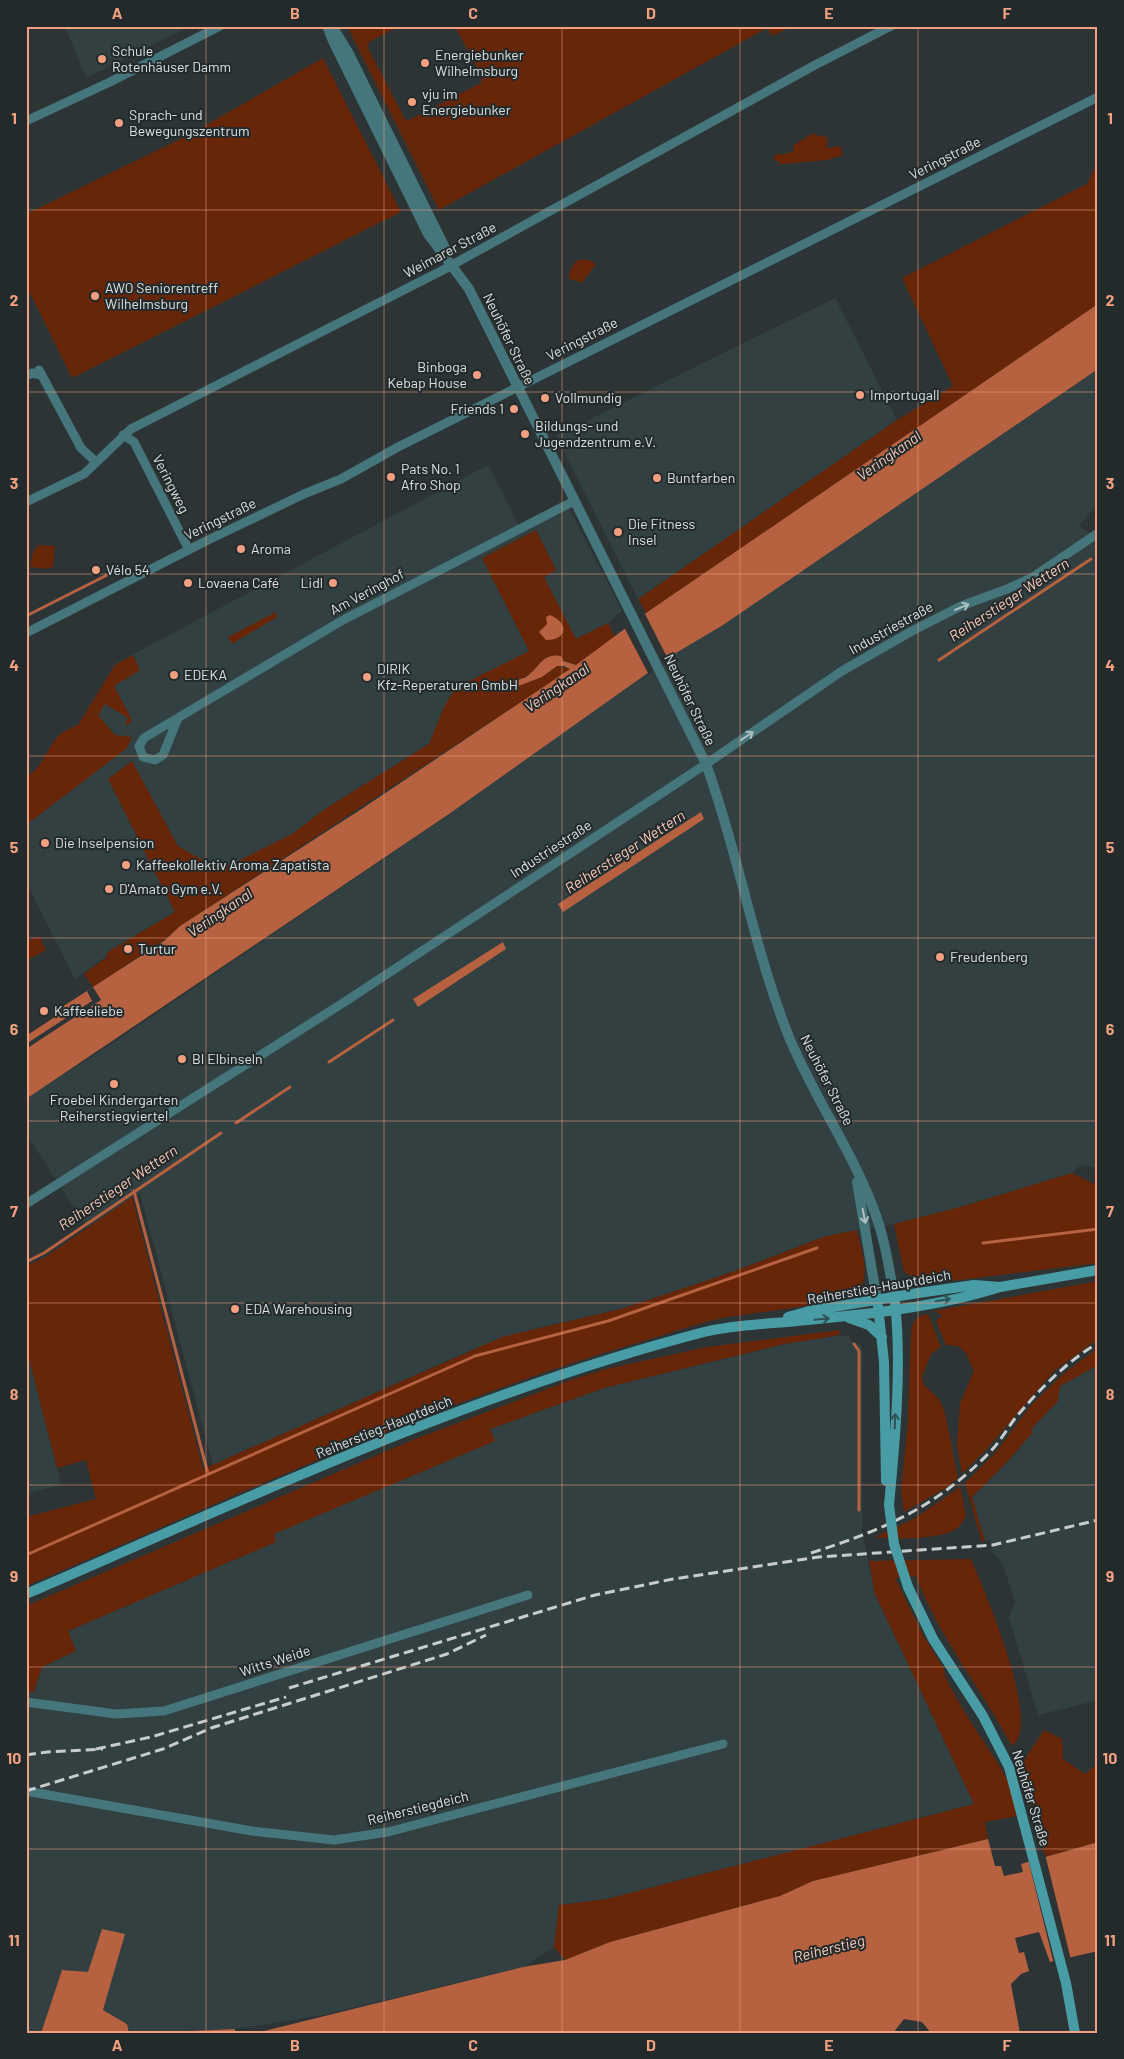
<svg xmlns="http://www.w3.org/2000/svg" width="1124" height="2059" viewBox="0 0 1124 2059" font-family="Barlow,sans-serif">
<style>
.built{fill:#324042}
.green{fill:#672608}
.water{fill:#b6613f}
.pier{fill:#2d3435}
.lines{fill:none;stroke-linecap:round;stroke-linejoin:round}
.stream{stroke:#b6613f;stroke-width:3}
.minor{stroke:#45767c;stroke-width:9}
.tertiary{stroke:#45767c;stroke-width:10}
.secondary{stroke:#489ca5;stroke-width:10}
.rail{stroke:#c7cccd;stroke-width:3;stroke-dasharray:10 5;stroke-linecap:butt}
.secondary-bridge{stroke:#489ca5;stroke-width:10}
.oneway{stroke:#afc0c3}
.oneway2{stroke:#305256}
.grid{fill:none;stroke:#f2a080;stroke-width:1;stroke-opacity:0.55}
.poi-dot{fill:#f2a080;stroke:#232a2b;stroke-width:2}
.labels{text-anchor:middle;stroke-width:4;stroke-linejoin:round;paint-order:stroke}
.poi-label{font-size:14px;fill:#dce0e1;stroke:#232a2b;text-anchor:start}
.street-label{font-size:14px;fill:#dce0e1;stroke:#232a2b}
.water-label{font-size:15px;font-style:italic;fill:#facab8;stroke:#232a2b}
.neatline{fill:none;stroke:#f2a080;stroke-width:2}
.grid-label{font-size:16px;text-anchor:middle;font-weight:bold;fill:#f2a080}
</style>
<rect width="100%" height="100%" fill="#2d3435"/>
<path class="built" d="M65,26H190L86,78Z
M835,298L897,420L638,599L556,436Z
M1098,369V503L1079,526L1098,538V1168L1080,1165L1072,1173L960,1207L894,1224L826,1236L732,1272L621,1309L537,1328L476,1348L213,1465L140,1193L87,1227L26,1134V1098L113,1043L449,814L676,653L750,606Z
M488,465L519,526L566,502L622,611L608,623L576,639L544,577L556,570L536,530L482,558L529,651L444,707L429,744L325,809L292,834L220,870L178,846L132,762L108,779L175,912L107,952L108,955L75,979L26,882V820L115,664Z
M835,1336H849L850,1340L861,1345L863,1354L862,1531L875,1594L974,1804L607,1899L559,1905L554,1947L523,1967L322,2015L235,2029L129,2033L127,2023L103,2010L125,1934L88,1973L62,1970L41,2033H26V1691H34L42,1667L76,1651L68,1631L275,1542L273,1534L494,1441L490,1429L604,1388L798,1341Z
M26,1347L61,1485L26,1494Z
M1098,1365V1700L1038,1715L1009,1617L1015,1602L1003,1564L992,1551L990,1540L985,1541L972,1498L1009,1461L1032,1433V1428L1058,1401L1060,1386Z"/>
<path class="green" d="M347,26H400L369,42L368,48L405,119L409,120L481,83L482,78L455,26H783L785,30L772,36L767,28L439,210Z
M323,58L401,212L72,378L26,285V214L187,136Z
M813,133L818,137L819,135L828,138L826,148L840,146L843,155L827,160L781,164L773,158L778,153L781,155L794,151L793,146Z
M1098,162V304L646,613L638,599L897,420L953,386L902,278L1087,184Z
M578,260H589L596,264L582,283L568,278L572,266Z
M536,530L556,570L544,577L576,639L608,623L615,637L576,665L550,656L545,658L531,673L523,678L500,686C521,686 541,680 557,666L571,669L180,926L164,940L93,987L84,974L108,956L106,953L175,912L108,779L132,761L178,846L220,870L292,834L325,809L429,744L444,707L455,688L529,651L482,558Z
M38,545L55,546L53,567L46,569L30,567L33,553Z
M276,612L277,617L232,644L228,637Z
M133,655L140,670L114,686L131,718V722L127,725L125,724L128,718L105,704L98,715L115,735L132,737L127,748L26,825V778C53,759 44,736 78,725L115,665Z
M39,936L46,950L26,961V942Z
M1072,1173L1098,1186V1263L926,1284L904,1272L894,1224L960,1207Z
M132,1197L203,1469L502,1337L621,1309L732,1272L826,1236L857,1230C860,1245 870,1273 861,1286C846,1306 750,1312 723,1318C698,1323 674,1332 650,1339C435,1401 232,1498 26,1586V1517L96,1499L86,1460L57,1468L26,1347V1266L44,1258Z
M1098,1281V1339L1054,1371L984,1452L962,1474L957,1445L960,1403L974,1371L966,1353L958,1346L946,1345L936,1321L942,1315L934,1311Z
M928,1314L941,1347L931,1354L922,1377L924,1385L939,1399L945,1413L958,1478L944,1489L904,1512L901,1492L908,1422L911,1331C912,1321 918,1315 928,1314Z
M840,1330V1334L835,1336L784,1344L604,1388L490,1429L495,1441L274,1534L276,1542L68,1631L76,1651L42,1667L34,1692L26,1691V1606L410,1441L574,1379L606,1369L707,1347Z
M1098,1348V1365L1060,1386L1058,1401L1032,1428V1433L1008,1461L972,1497L985,1541L982,1542L965,1483L997,1451L1031,1405L1063,1374Z
M960,1487L966,1515C964,1521 960,1527 954,1530C940,1539 891,1540 875,1537L917,1517Z
M971,1559C983,1588 1043,1724 1012,1746C981,1688 939,1637 916,1576L895,1578L923,1635L944,1669C943,1684 995,1757 1005,1775C1011,1787 1013,1803 1017,1816L985,1822L988,1839L813,1881L780,1896L610,1942L565,1960L554,1947L559,1905L607,1899L974,1804L875,1594L869,1561Z
M1044,1730L1062,1739L1063,1759L1085,1774L1098,1763V1842L1045,1857L1021,1765Z"/>
<path class="water" d="M1098,304V369L723,625L676,653L449,814L26,1099V1036L61,1013L59,1009L164,941L180,926L363,808L570,669L564,666H557L542,677L503,692L500,686C508,682 516,681 524,678C539,670 541,652 561,656L563,661L576,665L646,613Z
M550,615C568,622 569,640 546,640L539,632L547,624L546,617Z
M701,812L704,819L563,912L558,904Z
M503,942L506,949L418,1007L413,999Z
M988,1839L995,1866H1001L1004,1876L1023,1872L1021,1864L1098,1842V1951L1050,1962L1039,1932L1015,1938L1019,1953L1024,1952L1029,1971L1021,1974L1011,1984L1020,2033H931L922,2022L904,2019L893,2033H256L523,1967L565,1960L610,1942L780,1896L813,1881Z
M102,1929L125,1934L103,2010L127,2024L129,2033H41L62,1970L88,1972Z
M235,2029V2033H145Z"/>
<path class="pier" d="M644,612L669,661L649,675L624,627Z
M93,987L101,1000L26,1049V1044L92,1001L87,991Z
M1045,1854L1071,1960L1054,1964L1028,1859Z"/>
<g class="lines">
<path class="stream" d="M26,616L119,569
M939,660L1091,559
M329,1062L393,1020
M236,1123L290,1087
M134,1191L208,1474
M983,1243L1098,1229
M26,1262L44,1253L221,1133
M854,1344L859,1351V1510
M26,1555L475,1356L608,1321L817,1248"/>
<path class="minor" d="M26,121L110,82L220,26
M39,370L81,448L96,462
M26,376L32,373L41,375
M123,435L134,442L189,550
M26,502L84,474L131,429L443,270L815,65L891,26
M26,633L206,541L304,494L341,479L398,447L1098,97
M178,718L163,755L155,760L143,757L139,746L144,738L343,620L574,501
M26,1204L346,1001L706,764L842,671L912,631L961,606L1007,589L1033,577L1098,533
M26,1702L116,1714L164,1711L528,1595
M26,1791L252,1831L334,1840L388,1832L723,1744"/>
<path class="tertiary" d="M327,26L333,41L428,234L469,289L706,764C738,851 753,945 787,1032C810,1091 849,1145 872,1205C884,1234 889,1266 894,1297
M332,26L348,52L446,250
M857,1182L877,1300"/>
<path class="secondary" d="M878,1306L884,1362L886,1481
M788,1317L809,1311L918,1293L974,1285L1000,1287L1098,1270
M849,1318L869,1325L882,1337
M889,1505C895,1442 902,1365 895,1303
M908,1587L933,1639L983,1716L1009,1767L1066,1983L1075,2033
M26,1594C248,1498 470,1393 704,1332C734,1325 767,1324 797,1321C862,1315 938,1307 1000,1287"/>
<path class="rail" d="M811,1553C883,1530 935,1508 989,1453C999,1443 1007,1429 1016,1417C1040,1389 1066,1362 1098,1343
M289,1688L595,1595L673,1579L819,1557L993,1545L1098,1520
M96,1749L151,1737L286,1697
M26,1755L47,1752L103,1749
M26,1791L163,1749L211,1728L447,1654L486,1635"/>
<path class="secondary-bridge" d="M889,1505L894,1544L908,1587"/>
</g>
<defs><path id="oneway-shaft" d="M-6 0H5M1.5-3L5.5 0L1.5 3" fill="none" stroke-width="1.6" stroke-linecap="round" stroke-linejoin="round" transform="scale(1.25)"/></defs>
<g class="oneway">
<use href="#oneway-shaft" transform="translate(962 607) rotate(-23)"/>
<use href="#oneway-shaft" transform="translate(747 736) rotate(-34)"/>
<use href="#oneway-shaft" transform="translate(864 1216) rotate(79)"/>
</g>
<g class="oneway2">
<use href="#oneway-shaft" transform="translate(943 1300) rotate(-10)"/>
<use href="#oneway-shaft" transform="translate(822 1319) rotate(-6)"/>
<use href="#oneway-shaft" transform="translate(895 1421) rotate(-88)"/>
</g>
<path class="grid" d="M206,26V2033M384,26V2033M562,26V2033M740,26V2033M918,26V2033M26,210H1098M26,392H1098M26,574H1098M26,756H1098M26,938H1098M26,1121H1098M26,1303H1098M26,1485H1098M26,1667H1098M26,1849H1098"/>
<g class="poi-dot">
<circle cx="102" cy="59" r="5"/>
<circle cx="425" cy="63" r="5"/>
<circle cx="412" cy="102" r="5"/>
<circle cx="119" cy="123" r="5"/>
<circle cx="95" cy="296" r="5"/>
<circle cx="477" cy="375" r="5"/>
<circle cx="860" cy="395" r="5"/>
<circle cx="545" cy="398" r="5"/>
<circle cx="514" cy="409" r="5"/>
<circle cx="525" cy="434" r="5"/>
<circle cx="391" cy="477" r="5"/>
<circle cx="657" cy="478" r="5"/>
<circle cx="618" cy="532" r="5"/>
<circle cx="241" cy="549" r="5"/>
<circle cx="96" cy="570" r="5"/>
<circle cx="188" cy="583" r="5"/>
<circle cx="333" cy="583" r="5"/>
<circle cx="174" cy="675" r="5"/>
<circle cx="367" cy="677" r="5"/>
<circle cx="45" cy="843" r="5"/>
<circle cx="126" cy="865" r="5"/>
<circle cx="109" cy="889" r="5"/>
<circle cx="128" cy="949" r="5"/>
<circle cx="940" cy="957" r="5"/>
<circle cx="44" cy="1011" r="5"/>
<circle cx="182" cy="1059" r="5"/>
<circle cx="114" cy="1084" r="5"/>
<circle cx="235" cy="1309" r="5"/>
</g>
<g class="labels">
<g class="poi-label">
<text x="112" y="56">Schule<tspan x="112" dy="16">Rotenhäuser Damm</tspan></text>
<text x="435" y="60">Energiebunker<tspan x="435" dy="16">Wilhelmsburg</tspan></text>
<text x="422" y="99">vju im<tspan x="422" dy="16">Energiebunker</tspan></text>
<text x="129" y="120">Sprach- und<tspan x="129" dy="16">Bewegungszentrum</tspan></text>
<text x="105" y="293">AWO Seniorentreff<tspan x="105" dy="16">Wilhelmsburg</tspan></text>
<text x="467" y="372" text-anchor="end">Binboga<tspan x="467" dy="16">Kebap House</tspan></text>
<text x="870" y="400">Importugall</text>
<text x="555" y="403">Vollmundig</text>
<text x="504" y="414" text-anchor="end">Friends 1</text>
<text x="535" y="431">Bildungs- und<tspan x="535" dy="16">Jugendzentrum e.V.</tspan></text>
<text x="401" y="474">Pats No. 1<tspan x="401" dy="16">Afro Shop</tspan></text>
<text x="667" y="483">Buntfarben</text>
<text x="628" y="529">Die Fitness<tspan x="628" dy="16">Insel</tspan></text>
<text x="251" y="554">Aroma</text>
<text x="106" y="575">Vélo 54</text>
<text x="198" y="588">Lovaena Café</text>
<text x="323" y="588" text-anchor="end">Lidl</text>
<text x="377" y="674">DIRIK<tspan x="377" dy="16">Kfz-Reperaturen GmbH</tspan></text>
<text x="184" y="680">EDEKA</text>
<text x="55" y="848">Die Inselpension</text>
<text x="136" y="870">Kaffeekollektiv Aroma Zapatista</text>
<text x="119" y="894">D'Amato Gym e.V.</text>
<text x="138" y="954">Turtur</text>
<text x="950" y="962">Freudenberg</text>
<text x="54" y="1016">Kaffeeliebe</text>
<text x="192" y="1064">BI Elbinseln</text>
<text x="114" y="1105" text-anchor="middle">Froebel Kindergarten<tspan x="114" dy="16">Reiherstiegviertel</tspan></text>
<text x="245" y="1314">EDA Warehousing</text>
</g>
<g class="street-label">
<text transform="translate(945 158) rotate(-27)" y="5">Veringstraße</text>
<text transform="translate(450 250) rotate(-28)" y="5">Weimarer Straße</text>
<text transform="translate(509 339) rotate(64)" y="5">Neuhöfer Straße</text>
<text transform="translate(582 339) rotate(-27)" y="5">Veringstraße</text>
<text transform="translate(171 484) rotate(63)" y="5">Veringweg</text>
<text transform="translate(220 519) rotate(-26)" y="5">Veringstraße</text>
<text transform="translate(367 592) rotate(-28)" y="5">Am Veringhof</text>
<text transform="translate(891 628) rotate(-29)" y="5">Industriestraße</text>
<text transform="translate(690 700) rotate(64)" y="5">Neuhöfer Straße</text>
<text transform="translate(551 849) rotate(-33)" y="5">Industriestraße</text>
<text transform="translate(827 1080) rotate(63)" y="5">Neuhöfer Straße</text>
<text transform="translate(879 1287) rotate(-10)" y="5">Reiherstieg-Hauptdeich</text>
<text transform="translate(384 1427) rotate(-22)" y="5">Reiherstieg-Hauptdeich</text>
<text transform="translate(275 1661) rotate(-18)" y="5">Witts Weide</text>
<text transform="translate(1031 1798) rotate(73)" y="5">Neuhöfer Straße</text>
<text transform="translate(418 1808) rotate(-14)" y="5">Reiherstiegdeich</text>
</g>
<g class="water-label">
<text transform="translate(889 456) rotate(-35)" y="5">Veringkanal</text>
<text transform="translate(1009 600) rotate(-33)" y="5">Reiherstieger Wettern</text>
<text transform="translate(557 688) rotate(-34)" y="5">Veringkanal</text>
<text transform="translate(625 852) rotate(-33)" y="5">Reiherstieger Wettern</text>
<text transform="translate(220 913) rotate(-34)" y="5">Veringkanal</text>
<text transform="translate(118 1188) rotate(-34)" y="5">Reiherstieger Wettern</text>
<text transform="translate(829 1949) rotate(-14)" y="5">Reiherstieg</text>
</g>
</g>
<rect width="1124" height="2059" fill="none" stroke="#232a2b" stroke-width="55"/>
<rect x="28" y="28" width="1068" height="2004" class="neatline"/>
<g class="grid-label">
<text x="117" y="19">A</text>
<text x="295" y="19">B</text>
<text x="473" y="19">C</text>
<text x="651" y="19">D</text>
<text x="829" y="19">E</text>
<text x="1007" y="19">F</text>
<text x="14" y="124">1</text>
<text x="1110" y="124">1</text>
<text x="14" y="306">2</text>
<text x="1110" y="306">2</text>
<text x="14" y="489">3</text>
<text x="1110" y="489">3</text>
<text x="14" y="671">4</text>
<text x="1110" y="671">4</text>
<text x="14" y="853">5</text>
<text x="1110" y="853">5</text>
<text x="14" y="1035">6</text>
<text x="1110" y="1035">6</text>
<text x="14" y="1217">7</text>
<text x="1110" y="1217">7</text>
<text x="14" y="1400">8</text>
<text x="1110" y="1400">8</text>
<text x="14" y="1582">9</text>
<text x="1110" y="1582">9</text>
<text x="14" y="1764">10</text>
<text x="1110" y="1764">10</text>
<text x="14" y="1946">11</text>
<text x="1110" y="1946">11</text>
<text x="117" y="2051">A</text>
<text x="295" y="2051">B</text>
<text x="473" y="2051">C</text>
<text x="651" y="2051">D</text>
<text x="829" y="2051">E</text>
<text x="1007" y="2051">F</text>
</g>
</svg>
